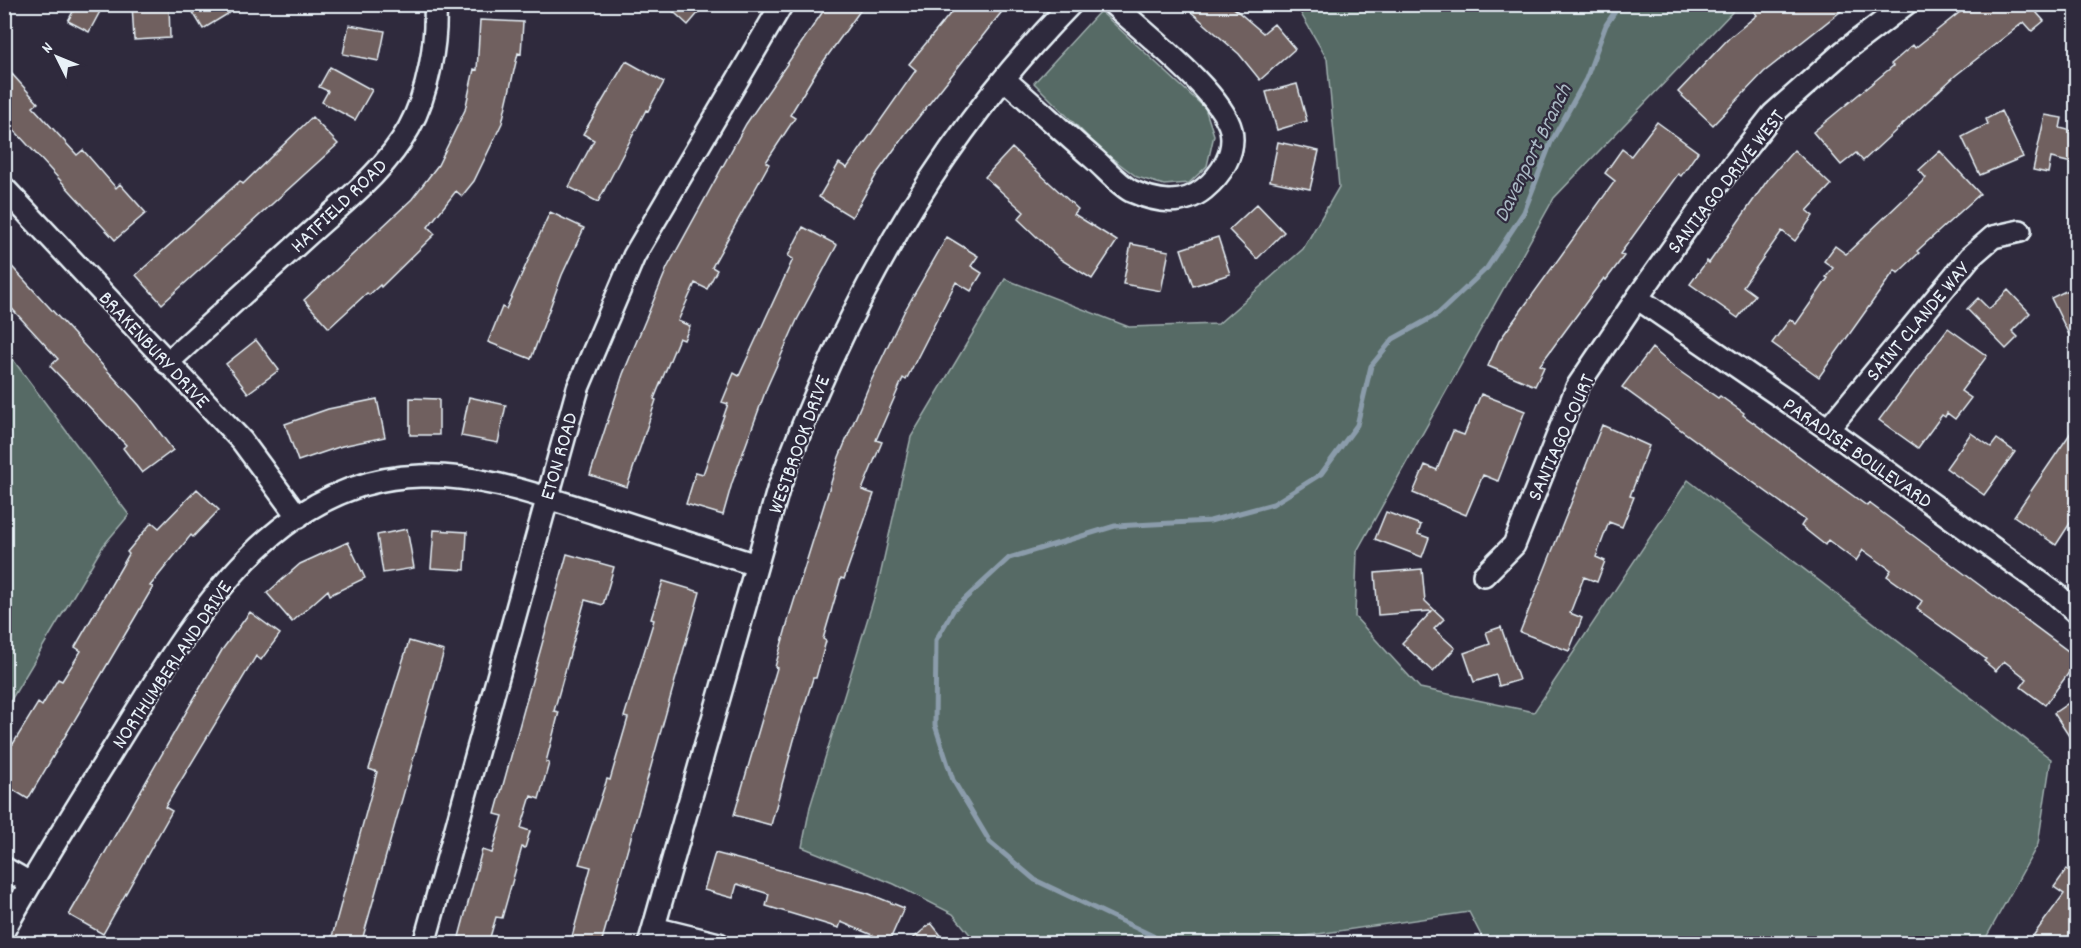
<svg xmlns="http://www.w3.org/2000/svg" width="2081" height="948" viewBox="0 0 2081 948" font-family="Dekko,sans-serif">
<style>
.green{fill:#566b65;stroke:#9faeae;stroke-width:1.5}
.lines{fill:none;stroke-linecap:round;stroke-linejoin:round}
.stream{stroke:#8b9cab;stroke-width:5}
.building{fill:#70615e;stroke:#e8f1f8;stroke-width:1.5}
.street-casing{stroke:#e8f1f8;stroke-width:26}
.street{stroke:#2f2a3d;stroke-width:21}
.labels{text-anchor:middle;stroke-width:4.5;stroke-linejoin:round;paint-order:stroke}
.street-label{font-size:21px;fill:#e8f1f8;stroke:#2f2a3d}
.water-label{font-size:22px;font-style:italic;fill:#aab9c4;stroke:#2f2a3d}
</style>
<rect width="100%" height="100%" fill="#2f2a3d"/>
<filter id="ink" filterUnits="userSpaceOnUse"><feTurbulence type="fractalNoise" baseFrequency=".0167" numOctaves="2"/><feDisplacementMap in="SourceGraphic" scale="12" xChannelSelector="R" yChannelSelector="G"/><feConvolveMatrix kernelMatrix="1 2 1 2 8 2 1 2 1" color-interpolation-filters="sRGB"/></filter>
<g filter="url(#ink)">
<path class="green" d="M1296,5H1739L1554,198L1357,551L1355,617L1420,688L1534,712L1688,480L2051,759L2038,844L1983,943H1485L1469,912L1256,943H977L953,914L894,884L802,847L810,807L878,585L911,437L1005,279L1129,327L1218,324L1303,249L1339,187L1327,59Z
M1100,11L1205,108L1214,135L1207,166L1189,183L1164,185L1137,177L1100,149L1034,83Z
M5,349L129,515L103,546L5,710Z"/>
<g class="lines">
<path class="stream" d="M1161,944L1153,936L1035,880L990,842L953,780L935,725L936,640L954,609L1009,558L1115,526L1210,521L1273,504L1321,474L1357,425L1371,366L1393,339L1438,314L1487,268L1524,212L1551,142L1586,79L1606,25L1620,4"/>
</g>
<path class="building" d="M77,4H104L89,32L68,21Z
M132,4H169L170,38L134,40Z
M188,4H244L203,29Z
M665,4H706L688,25Z
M828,4H865L818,69L790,115L795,118L766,162L769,164L712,267L717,270L707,289L695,283L678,321L690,326L684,340L679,338L654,399L656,400L627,487L590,475L623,374L667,268L746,124Z
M958,4H1008L906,133L878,172L852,217L819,197L839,163L847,168L916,70L909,64Z
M1182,4H1229L1263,33L1274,24L1295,49L1260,80L1239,54Z
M1749,4H1850L1764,72L1713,125L1678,92L1729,38L1757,15Z
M1970,4H2047L2037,13L2044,21L2032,31L2024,22L1956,75L1863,161L1856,153L1841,165L1813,132L1893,66L1891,64L1913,45L1915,48Z
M480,20L523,22L521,54L518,53L502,123L474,181L462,196L456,191L428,227L435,234L381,287L380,285L369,295L367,293L329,328L304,300L412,199L438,165L465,110L474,69L477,70Z
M349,25L385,31L379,61L343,54Z
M626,61L664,82L648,111L646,110L598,202L569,187L594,140L583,134Z
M330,67L372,90L355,120L322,102L328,91L319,87Z
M12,74L38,103L33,107L77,155L83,150L116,188L120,184L146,213L115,240L4,119V81Z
M1297,84L1307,121L1277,130L1266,92Z
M2001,111L2023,157L1980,175L1962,137L1988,124L1986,119Z
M2045,115L2062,118L2060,128L2076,132V164L2051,158L2048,173L2033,170Z
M312,117L338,144L162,304L136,275L240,181L243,184Z
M1657,122L1698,152L1681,176L1678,174L1620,254L1624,256L1606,280L1604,278L1540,365L1544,367L1535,386L1488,366L1499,341L1615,181L1605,173L1622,149L1631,156Z
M1278,142L1319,151L1310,189L1270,181Z
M1012,148L1078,209L1074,214L1117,241L1092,279L1060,259L1018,219L1024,212L985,177Z
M1794,150L1831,185L1807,211L1813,216L1795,241L1782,231L1743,286L1755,295L1738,318L1690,284L1707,261L1709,263L1769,178Z
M1940,151L1980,194L1917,251L1919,253L1898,273L1895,270L1819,377L1772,343L1790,319L1796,324L1828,278L1826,277L1833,268L1824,261L1835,246L1846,254L1926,178L1919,170Z
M1257,204L1284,232L1257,259L1229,230Z
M550,212L584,228L562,275L531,359L488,342L502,307L506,309Z
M803,227L837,245L797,320L767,387L732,483L723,515L686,504L696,472L703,474L728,404L722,402L734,373L739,376L793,259L788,256Z
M947,237L978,256L971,266L982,273L971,291L956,282L906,380L903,378L876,440L882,442L862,490L874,494L844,579L841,578L823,639L826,641L816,678H813L794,740L771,825L734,815L777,668L775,667L790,614L839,457L871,381L904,312Z
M1218,237L1230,274L1193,286L1181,249Z
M1131,244L1169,251L1161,291L1123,284Z
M4,258L139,405L173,450L142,473L123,448L126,445L50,366L58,359L4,300Z
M2076,286V349L2051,298Z
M2008,290L2030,313L2012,331L2018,337L2006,349L1967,309L1978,298L1989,309Z
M1948,328L1987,356L1961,391L1971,398L1955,419L1947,413L1945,417L1942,415L1918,448L1879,420Z
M256,340L279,370L248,393L226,364Z
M1652,348L1675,368L1718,398L1720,396L1744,413L1743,415L1867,506L1869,503L1907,531L2076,657V663L2045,705L2021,687L2027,679L2004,661L1996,671L1984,661L1986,659L1917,609L1922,601L1887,576L1891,570L1863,550L1856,561L1828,540L1825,545L1801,526L1805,520L1622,387Z
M1481,394L1525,411L1498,481L1483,475L1466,515L1413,493L1425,465L1437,470L1453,431L1464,435Z
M469,397L506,405L498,443L461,436Z
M410,398L439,399V435H410Z
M377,399L385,437L342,446L298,461L285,424L328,409Z
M1602,425L1649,446L1630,496L1634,497L1622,527L1609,522L1596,557L1605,561L1597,582L1584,577L1570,613L1582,618L1569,651L1520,632Z
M2076,425V514L2056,545L2014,516Z
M1971,433L1991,447L1997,439L2015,452L1984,495L1946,468Z
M197,489L219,510L193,537L191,535L150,586L153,587L133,621L28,799L4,784V738L13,744L38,703L42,706L58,679L62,681L81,651L75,647L129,554L127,552L152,522L159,528Z
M1386,512L1421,525L1418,534L1429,538L1422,557L1375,539Z
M407,529L414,568L383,573L377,535Z
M434,530L467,532L465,570L431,568Z
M348,542L365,578L330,595L328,590L292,622L267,593L300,564Z
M567,554L614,567L603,605L585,600L554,711L559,712L546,762L549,763L539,799L531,796L521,828L530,831L525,848L522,847L502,918L496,917L488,944H485L459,937L482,850L492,853L503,816L495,814Z
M1422,569L1425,601L1444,619L1434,629L1455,648L1433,672L1402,643L1432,611L1378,615L1375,573Z
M663,581L700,592L601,944H570L591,867L579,864L607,779L610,780L628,718L624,717L654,620L651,619Z
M250,612L280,634L261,660L256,656L165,807L172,811L103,934L69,915L222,650Z
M1501,627L1519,680L1499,686L1496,675L1474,682L1464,653L1490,644L1486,632Z
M409,641L444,651L361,944H330L377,772L369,769Z
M2076,698V747L2054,713Z
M715,853L867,893L904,908L889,942L841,922L839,928L766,906L769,894L737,884L733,898L704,890Z
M2067,869L2076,876V944H2027L2064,894L2054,887Z
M931,923L948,944H907Z"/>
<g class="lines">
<g class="street-casing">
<path id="street" d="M1004,79C1034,105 1063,132 1093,158C1105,168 1118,184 1131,191C1156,202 1182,207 1204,189C1221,175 1236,153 1231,130C1222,93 1143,32 1113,4
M4,188L242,441L298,517
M1637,298L1828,429L2055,593L2076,612
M167,363C214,320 262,277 309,234C345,201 385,171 409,128C428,94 437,43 435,4
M1828,429L1970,257L1993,237L2020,231
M1484,575L1514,545L1577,387L1637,298L1721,180L1773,114L1844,51L1906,4
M4,868L30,883
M654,928L719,944
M4,930C38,869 75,810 112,751C183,637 266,479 420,476C480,474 538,495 595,513C648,530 702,548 756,565
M424,944L578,388L634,256L782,4
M649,944L778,490C843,310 936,141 1071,4"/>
</g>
<use href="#street" class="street"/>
</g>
</g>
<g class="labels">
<g class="street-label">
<text transform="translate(1725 181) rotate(-52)" y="7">SANTIAGO DRIVE WEST</text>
<text transform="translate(338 205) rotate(-44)" y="7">HATFIELD ROAD</text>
<text transform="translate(1917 321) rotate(-50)" y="7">SAINT CLANDE WAY</text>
<text transform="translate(155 349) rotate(47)" y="7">BRAKENBURY DRIVE</text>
<text transform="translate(1560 437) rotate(-66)" y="7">SANTIAGO COURT</text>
<text transform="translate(798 444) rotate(-70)" y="7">WESTBROOK DRIVE</text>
<text transform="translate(1858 452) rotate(35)" y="7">PARADISE BOULEVARD</text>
<text transform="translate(558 456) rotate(-74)" y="7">ETON ROAD</text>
<text transform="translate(171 664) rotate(-56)" y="7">NORTHUMBERLAND DRIVE</text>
</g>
<g class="water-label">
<text transform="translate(1531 152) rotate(-64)" y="8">Davenport Branch</text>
</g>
</g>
<rect width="2081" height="948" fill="none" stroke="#2f2a3d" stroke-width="24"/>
<rect x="12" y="12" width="2057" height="924" fill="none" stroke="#e8f1f8" stroke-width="2" filter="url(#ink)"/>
<g transform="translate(57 57) rotate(313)" stroke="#2f2a3d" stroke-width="4.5" paint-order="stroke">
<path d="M0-4.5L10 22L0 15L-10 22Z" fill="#e8f1f8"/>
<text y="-9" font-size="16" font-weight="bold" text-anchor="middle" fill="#e8f1f8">N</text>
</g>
</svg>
